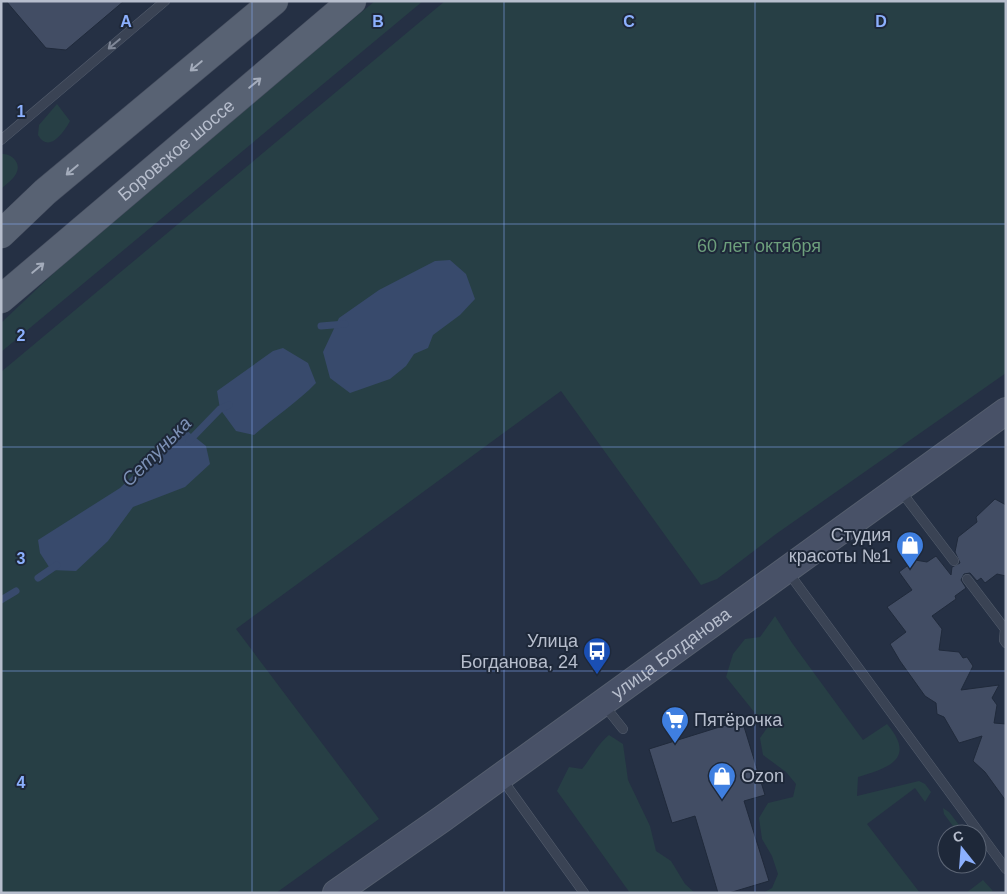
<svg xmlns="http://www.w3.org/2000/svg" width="1007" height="894" viewBox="0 0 1007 894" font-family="Arial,sans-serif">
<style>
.green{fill:#273f45}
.water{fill:#384a6c}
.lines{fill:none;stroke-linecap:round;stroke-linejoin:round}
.stream{stroke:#384a6c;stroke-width:7}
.building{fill:#424d64;stroke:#202a3b}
.lane-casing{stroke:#555e6e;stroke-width:10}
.secondary-casing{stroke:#555e6e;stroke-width:28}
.primary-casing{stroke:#444c5d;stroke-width:29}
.lane{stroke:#3a4354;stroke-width:9}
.secondary{stroke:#485167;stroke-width:26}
.primary{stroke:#586273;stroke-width:28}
.oneway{stroke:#7f8797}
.oneway2{stroke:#a4acbb}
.grid{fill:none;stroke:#8cb0fe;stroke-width:1;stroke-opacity:0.55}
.labels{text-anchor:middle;stroke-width:4;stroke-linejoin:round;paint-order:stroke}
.street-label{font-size:18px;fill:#b7becd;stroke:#1e2839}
.park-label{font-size:18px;fill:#6d9f7c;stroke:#1e2839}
.poi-label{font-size:18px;fill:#b7becd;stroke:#1e2839;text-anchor:end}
.water-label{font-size:19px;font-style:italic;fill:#7d91b6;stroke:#1e2839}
.grid-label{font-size:16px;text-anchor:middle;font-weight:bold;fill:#8cb0fe;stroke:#1e2839;stroke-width:4;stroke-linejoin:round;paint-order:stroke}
</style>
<rect width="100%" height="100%" fill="#253044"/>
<path class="green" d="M375,1H423L1,352V323L113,217Z
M445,1H1006V373L776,534L717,579L701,585L561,391L236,629L379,819L276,893H1V372Z
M57,104L70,121C64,132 49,154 38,135L39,125Z
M1,154C7,154 11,155 15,160C24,172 9,182 1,189Z
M775,616L792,643L863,740L887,724C917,759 888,768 858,777L857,796L919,781L925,784L931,792L925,802L915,788L867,824L920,893H763L772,888L778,874L772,856L762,839L759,818L768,803L793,797L796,784L786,772L763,755L760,738L767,728L726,677L733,654L745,639L760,637Z
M609,735L623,744L628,780L650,826L656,851L671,861L685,884L695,893H630L557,791L569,767L582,769C592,757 596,746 609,735Z
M943,808L949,812L966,834H959L944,814Z
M983,880L993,891L989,893H966Z"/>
<path class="water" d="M450,260L466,274L475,299L460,315L433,335L428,348L414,354L406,366L390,379L350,393L330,378L323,352L339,318L379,290L435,261Z
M283,348L308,363L316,383C298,402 274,417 254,435L236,431L220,409L217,391L273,351Z
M186,430L206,446L210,464L185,487L133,507L108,541L76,571L51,570L40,553L38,540L120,488L167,442Z"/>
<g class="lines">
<path class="stream" d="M321,326L345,324
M189,441L220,409L229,405
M38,578L57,565
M1,600L16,591"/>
</g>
<path class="building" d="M6,1H124L66,50L46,48Z
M995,499L1006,505V576L997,574L985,583L981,578L977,581L970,573L964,574L961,580L966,588L955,596L956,599L932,616L942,629L939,650L959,652L963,658L967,657L973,666L961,690L999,685L992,698L997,705L994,723L1006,724V801L985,772L973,761L982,736L959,743L944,717L937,714L936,703L925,696L900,661L890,644L906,632L887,607L912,590L899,572L915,560L927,562L936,556L951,575L952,567L960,563L955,552L958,537L977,522L976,517Z
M742,720L765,795L744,801L769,881L729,893H718L695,816L672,823L649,749Z"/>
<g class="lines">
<g class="lane-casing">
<path id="lane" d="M1,140L165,1
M900,490L954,561
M788,572L1006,869
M967,579L1005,629L1004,640L1006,643
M604,705L623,729
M502,779L584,893"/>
</g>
<g class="secondary-casing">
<g id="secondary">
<path id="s1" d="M336,893L442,819L1006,411"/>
</g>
</g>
<g class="primary-casing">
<g id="primary">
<path d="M1,234L45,192L274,1"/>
<path id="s2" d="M1,299L352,1"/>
</g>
</g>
<use href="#lane" class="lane"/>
<use href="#secondary" class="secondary"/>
<use href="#primary" class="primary"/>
</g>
<defs><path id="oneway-shaft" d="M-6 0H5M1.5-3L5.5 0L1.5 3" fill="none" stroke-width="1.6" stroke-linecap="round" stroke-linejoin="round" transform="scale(1.25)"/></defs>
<use class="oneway" href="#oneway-shaft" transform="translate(114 44) rotate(140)"/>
<g class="oneway2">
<use href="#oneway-shaft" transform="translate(196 66) rotate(140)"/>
<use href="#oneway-shaft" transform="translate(255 83) rotate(-40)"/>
<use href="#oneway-shaft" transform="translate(72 170) rotate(140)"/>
<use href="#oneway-shaft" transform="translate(38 268) rotate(-40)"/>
</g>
<path class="grid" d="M252,1V893M504,1V893M755,1V893M1,224H1006M1,447H1006M1,671H1006"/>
<defs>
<g id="shop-pin" transform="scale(1.4375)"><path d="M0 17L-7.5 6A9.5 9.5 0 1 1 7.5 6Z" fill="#3f7fe0" stroke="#1e2839"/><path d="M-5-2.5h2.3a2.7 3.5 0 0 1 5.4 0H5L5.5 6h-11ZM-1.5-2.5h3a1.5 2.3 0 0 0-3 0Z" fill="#fff"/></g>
<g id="bus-pin" transform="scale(1.4375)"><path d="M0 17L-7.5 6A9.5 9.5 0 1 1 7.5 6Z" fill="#1a4fb4" stroke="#1e2839"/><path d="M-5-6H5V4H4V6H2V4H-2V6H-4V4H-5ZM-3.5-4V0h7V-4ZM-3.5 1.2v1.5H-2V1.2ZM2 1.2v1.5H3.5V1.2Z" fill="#fff"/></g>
<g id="supermarket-pin" transform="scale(1.4375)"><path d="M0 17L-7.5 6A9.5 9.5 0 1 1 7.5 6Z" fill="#3f7fe0" stroke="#1e2839"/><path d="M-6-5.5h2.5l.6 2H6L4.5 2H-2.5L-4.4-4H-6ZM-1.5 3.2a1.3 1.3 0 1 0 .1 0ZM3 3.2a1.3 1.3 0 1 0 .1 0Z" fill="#fff"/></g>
</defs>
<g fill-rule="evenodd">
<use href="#shop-pin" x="910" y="545"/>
<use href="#bus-pin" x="597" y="651"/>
<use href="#supermarket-pin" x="675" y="720"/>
<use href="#shop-pin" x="722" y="776"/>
</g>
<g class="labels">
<g class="street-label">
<text dy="6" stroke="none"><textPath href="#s2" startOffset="230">Боровское шоссе</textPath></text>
<text dy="6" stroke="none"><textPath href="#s1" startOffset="412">улица Богданова</textPath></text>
</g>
<g class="park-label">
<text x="759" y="252">60 лет октября</text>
</g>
<g class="poi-label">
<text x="891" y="541">Студия<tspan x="891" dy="21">красоты №1</tspan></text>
<text x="578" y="647">Улица<tspan x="578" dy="21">Богданова, 24</tspan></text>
<text x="694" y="726" text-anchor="start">Пятёрочка</text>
<text x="741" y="782" text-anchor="start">Ozon</text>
</g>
<g class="water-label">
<text transform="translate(156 451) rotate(-45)" y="7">Сетунька</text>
</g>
</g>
<g class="grid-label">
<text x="126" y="27">A</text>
<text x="378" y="27">B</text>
<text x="629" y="27">C</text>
<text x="881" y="27">D</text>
<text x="21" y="117">1</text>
<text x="21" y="341">2</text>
<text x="21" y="564">3</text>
<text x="21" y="788">4</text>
</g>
<rect width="1007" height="894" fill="none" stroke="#b7becd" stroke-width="5"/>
<g transform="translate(962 849) rotate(343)"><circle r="24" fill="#1e2839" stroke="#5b6474"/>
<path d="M0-4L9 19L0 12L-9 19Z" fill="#8cb0fe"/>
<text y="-8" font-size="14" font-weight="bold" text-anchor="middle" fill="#b7becd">С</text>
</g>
</svg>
